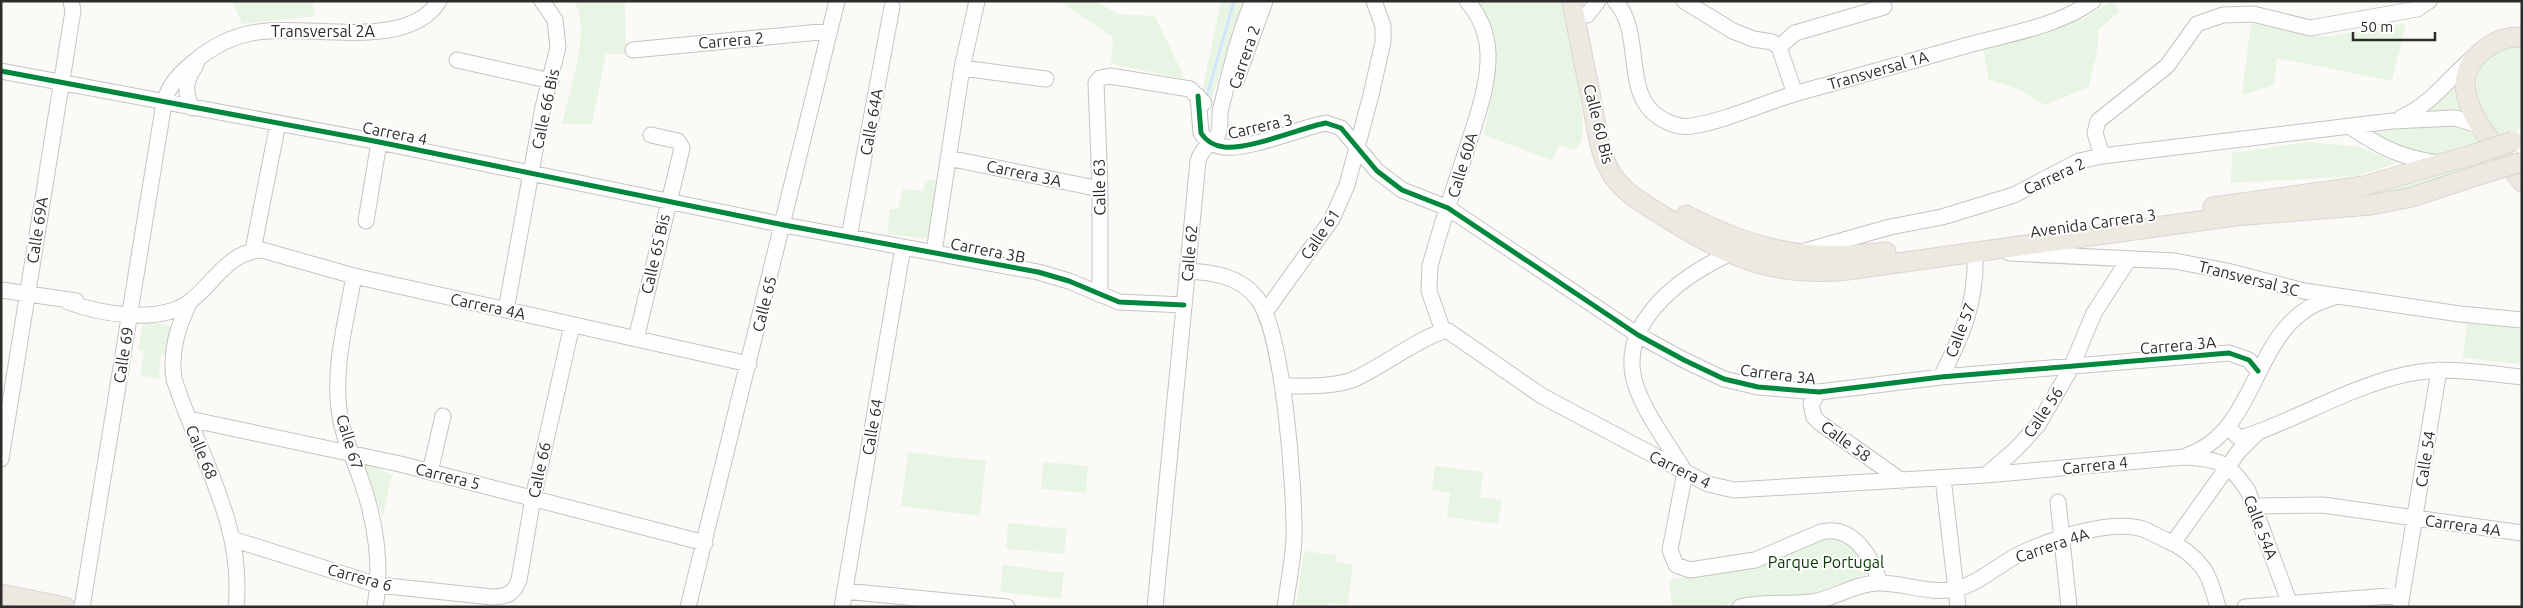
<svg xmlns="http://www.w3.org/2000/svg" width="2523" height="608" viewBox="0 0 2523 608" font-family="Ubuntu,sans-serif">
<style>
.green{fill:#e9f5e4}
.lines{fill:none;stroke-linecap:round;stroke-linejoin:round}
.stream{stroke:#d1e6fa;stroke-width:3}
.minor-casing{stroke:#c5c4c1;stroke-width:17}
.major-casing{stroke:#d7d7d5;stroke-width:21}
.minor{stroke:#fefefe;stroke-width:15}
.major{stroke:#ede8e0;stroke-width:19}
.major-bridge-casing{stroke:#d7d7d5;stroke-width:21;stroke-linecap:butt}
.major-bridge{stroke:#ede8e0;stroke-width:19}
.cycleway-casing{stroke:#fff;stroke-width:8}
.cycleway{stroke:#00873e;stroke-width:5}
.labels{text-anchor:middle;stroke-width:4;stroke-linejoin:round;paint-order:stroke}
.street-label{font-size:16px;fill:#2c2c2a;stroke:#fff}
.park-label{font-size:16px;fill:#073500;stroke:#fff}
</style>
<rect width="100%" height="100%" fill="#fbfaf6"/>
<path class="green" d="M232,1H312L315,16L242,24Z
M574,1H625L626,54H606L592,124H562C569,94 592,27 574,1Z
M1059,1H1095L1118,14L1155,16L1185,79L1111,64L1113,37Z
M1221,1H1244L1212,98L1201,96Z
M1472,1H1561C1567,28 1589,120 1581,142C1579,146 1577,148 1573,150L1559,145L1552,160L1484,135L1492,91L1495,61Z
M2111,1L2120,11L2098,30C2100,49 2092,68 2089,87L2045,105L2018,89L1989,80L1983,49L2085,18Z
M2251,23L2313,36H2332L2406,23L2392,81L2277,58L2274,85L2242,95Z
M2518,46H2522V129L2499,137C2481,113 2463,81 2490,57C2492,55 2495,51 2498,50C2504,47 2512,47 2518,46Z
M2461,73L2464,114L2429,111L2451,89Z
M2438,122C2459,124 2466,125 2479,142L2448,153L2426,156L2367,134Z
M2307,142L2360,147L2397,163L2356,176L2231,183L2232,153Z
M2480,158L2487,165L2397,195L2228,206Z
M925,180L943,181L932,239L887,234L890,209H898L903,189L923,191Z
M143,321L170,326L166,355H161L159,379L140,375L144,352L138,350Z
M2467,323L2522,328V364L2463,358Z
M908,452L986,461L980,516L901,506Z
M362,461L392,475L383,516Z
M1043,462L1088,466L1086,493L1041,489Z
M1435,466L1483,472L1480,497L1502,500L1498,524L1447,517L1450,493L1432,490Z
M1008,523L1067,529L1064,554L1006,549Z
M1822,536L1850,542L1867,567L1865,575L1811,594L1761,598L1718,607H1672L1669,580L1766,561Z
M1304,551L1336,555L1335,562L1353,564L1348,605L1329,603L1328,607H1296Z
M1003,565L1064,573L1061,599L1000,592Z"/>
<g class="lines">
<path class="stream" d="M1206,99L1234,1"/>
<g class="minor-casing">
<path id="minor" d="M1615,1C1645,33 1621,94 1660,118C1670,124 1681,128 1692,126C1729,120 1765,102 1801,92C1858,76 1915,60 1972,44C2012,33 2058,26 2093,1
M1684,1L1733,31L1753,39L1772,42L1779,47L1795,94
M1587,15L1598,1
M1779,47L1795,33L1884,7
M633,50L830,31
M457,60L551,81
M962,68L1046,79
M1,71L379,142L784,225L1038,272L1069,281L1119,302L1184,305
M1236,81L1265,1
M1198,96L1201,133C1206,141 1215,146 1224,147C1245,150 1295,131 1317,125L1326,123L1341,128L1377,171L1402,190L1448,208L1638,335L1684,360L1724,379L1758,387L1819,392L1941,377L2229,353L2249,360L2258,371
M192,108C184,91 185,81 196,65
M2402,117C2432,104 2449,77 2474,57
M2352,128C2382,148 2402,158 2439,163
M2102,156L2095,133L2098,121L2167,66L2197,24L2223,15L2253,14L2310,28L2417,9L2429,1
M948,158L1100,189
M366,221L379,142
M849,237L892,7
M253,250L278,123
M1805,251L1890,227L1942,217L2014,195L2079,161L2102,156L2392,121L2455,118L2481,126
M934,252L962,68L977,1
M2009,253L2174,261L2227,271L2304,291L2460,314L2522,320
M1729,254C1680,277 1613,325 1637,389C1648,418 1669,445 1685,472L1670,550L1676,565L1690,570L1755,560L1821,532C1853,524 1872,557 1880,583
M1187,271C1212,272 1239,276 1256,297C1284,328 1295,493 1294,539C1293,561 1288,584 1285,607
M354,276C346,322 332,370 340,417C344,441 356,463 363,486C376,523 382,568 375,607
M1,290L76,301
M1100,295V189L1096,83L1100,78L1110,76L1190,89L1204,103
M66,301C98,314 158,324 188,303C213,285 228,251 262,250L354,276L749,364
M190,301C178,327 170,349 174,379C198,454 245,525 236,607
M506,310L543,107L558,47L555,20L542,1
M1266,311L1332,219L1347,185L1371,95L1383,42V26L1374,1
M1443,331L1429,291L1430,266C1441,224 1456,183 1469,142C1478,114 1489,83 1488,53C1487,33 1480,16 1467,1
M636,339L682,148L678,141L651,135
M1941,377C1963,334 1977,301 1975,252H1984
M1283,386C1305,386 1331,387 1352,380C1376,371 1430,330 1448,331L1542,396L1708,484L1734,490L1986,475L2184,457C2217,458 2230,463 2248,491L2291,607
M1819,392L1811,404L1814,417L1820,423L1902,481
M189,419L400,464L705,543
M2228,427L2238,437H2244C2299,419 2350,386 2408,374C2445,366 2484,373 2522,377
M2188,455C2263,429 2250,320 2332,298
M1,459L73,11L71,1
M430,472L443,416
M1986,475L2015,450L2038,425L2071,368L2094,313L2129,259
M1943,478L1958,607
M2058,502L2069,607
M2255,506L2323,505L2522,533
M232,539L378,585L492,597C506,597 514,594 519,580L533,498L572,325
M2173,543L2239,451L2257,433
M845,591L1007,607
M82,607L164,103C169,84 180,73 195,61C212,47 230,37 252,33C303,22 407,53 439,1
M688,607L837,1
M842,607L903,247
M1155,607L1198,161C1204,143 1213,146 1218,134C1222,126 1218,117 1221,108C1230,72 1238,35 1253,1
M1740,607C1764,601 1787,605 1811,602C1834,599 1853,584 1877,583C1903,582 1930,595 1956,589C1981,583 2002,561 2026,551C2056,538 2111,519 2143,529C2150,532 2157,536 2164,539C2179,545 2193,555 2203,568C2211,579 2214,594 2218,607
M2245,607L2402,595
M2400,607L2439,370"/>
</g>
<g class="major-casing">
<path id="major" d="M1572,1C1578,35 1585,68 1592,102C1596,125 1599,151 1610,171C1621,191 1644,204 1662,215C1725,255 1771,278 1847,270L2235,216L2371,205L2412,197L2482,174
M2522,37C2506,36 2491,43 2480,53C2437,92 2500,149 2522,182
M2213,207L2364,186L2475,154
M1686,215C1755,251 1808,262 1886,252
M1,594L65,607"/>
</g>
<use href="#minor" class="minor"/>
<use href="#major" class="major"/>
<g class="major-bridge-casing">
<path id="major-bridge" d="M2475,154L2513,141
M2482,174L2522,162"/>
</g>
<use href="#major-bridge" class="major-bridge"/>
<g class="cycleway-casing">
<path id="cycleway" d="M1,71L379,142L784,225L1038,272L1069,281L1119,302L1184,305
M1198,96L1201,133C1206,141 1215,146 1224,147C1245,150 1295,131 1317,125L1326,123L1341,128L1377,171L1402,190L1448,208L1638,335L1684,360L1724,379L1758,387L1819,392L1941,377L2229,353L2249,360L2258,371"/>
</g>
<use href="#cycleway" class="cycleway"/>
</g>
<g class="labels">
<g class="street-label">
<text x="323" y="37">Transversal 2A</text>
<text transform="translate(731 40) rotate(-5)" y="6">Carrera 2</text>
<text transform="translate(1244 57) rotate(-71)" y="6">Carrera 2</text>
<text transform="translate(1878 70) rotate(-16)" y="6">Transversal 1A</text>
<text transform="translate(545 109) rotate(-78)" y="6">Calle 66 Bis</text>
<text transform="translate(871 122) rotate(-80)" y="6">Calle 64A</text>
<text transform="translate(1599 124) rotate(76)" y="6">Calle 60 Bis</text>
<text transform="translate(1260 126) rotate(-13)" y="6">Carrera 3</text>
<text transform="translate(395 133) rotate(11)" y="6">Carrera 4</text>
<text transform="translate(1462 165) rotate(-73)" y="6">Calle 60A</text>
<text transform="translate(1024 173) rotate(12)" y="6">Carrera 3A</text>
<text transform="translate(2054 176) rotate(-25)" y="6">Carrera 2</text>
<text transform="translate(1099 187) rotate(-91)" y="6">Calle 63</text>
<text transform="translate(2093 223) rotate(-8)" y="6">Avenida Carrera 3</text>
<text transform="translate(37 230) rotate(-81)" y="6">Calle 69A</text>
<text transform="translate(1320 234) rotate(-56)" y="6">Calle 61</text>
<text transform="translate(988 250) rotate(11)" y="6">Carrera 3B</text>
<text transform="translate(1189 253) rotate(-85)" y="6">Calle 62</text>
<text transform="translate(655 254) rotate(-77)" y="6">Calle 65 Bis</text>
<text transform="translate(2249 278) rotate(14)" y="6">Transversal 3C</text>
<text transform="translate(764 304) rotate(-76)" y="6">Calle 65</text>
<text transform="translate(488 306) rotate(12)" y="6">Carrera 4A</text>
<text transform="translate(1960 330) rotate(-69)" y="6">Calle 57</text>
<text transform="translate(2178 345) rotate(-5)" y="6">Carrera 3A</text>
<text transform="translate(123 355) rotate(-81)" y="6">Calle 69</text>
<text transform="translate(1778 374) rotate(7)" y="6">Carrera 3A</text>
<text transform="translate(2043 412) rotate(-56)" y="6">Calle 56</text>
<text transform="translate(872 427) rotate(-80)" y="6">Calle 64</text>
<text transform="translate(1846 441) rotate(36)" y="6">Calle 58</text>
<text transform="translate(350 442) rotate(73)" y="6">Calle 67</text>
<text transform="translate(202 452) rotate(67)" y="6">Calle 68</text>
<text transform="translate(2425 459) rotate(-81)" y="6">Calle 54</text>
<text transform="translate(2095 465) rotate(-6)" y="6">Carrera 4</text>
<text transform="translate(1680 469) rotate(26)" y="6">Carrera 4</text>
<text transform="translate(539 470) rotate(-78)" y="6">Calle 66</text>
<text transform="translate(448 476) rotate(14)" y="6">Carrera 5</text>
<text transform="translate(2463 525) rotate(8)" y="6">Carrera 4A</text>
<text transform="translate(2261 527) rotate(69)" y="6">Calle 54A</text>
<text transform="translate(2052 545) rotate(-19)" y="6">Carrera 4A</text>
<text transform="translate(360 577) rotate(15)" y="6">Carrera 6</text>
</g>
<g class="park-label">
<text x="1826" y="568">Parque Portugal</text>
</g>
</g>
<rect width="2523" height="608" fill="none" stroke="#2c2c2a" stroke-width="5"/>
<path d="M2353 32v8h82v-8" fill="none" stroke="#2c2c2a" stroke-width="2.5"/>
<text x="2360" y="32" font-size="15" fill="#2c2c2a" stroke="#ffffff" stroke-width="4" paint-order="stroke">50 m</text>
</svg>
